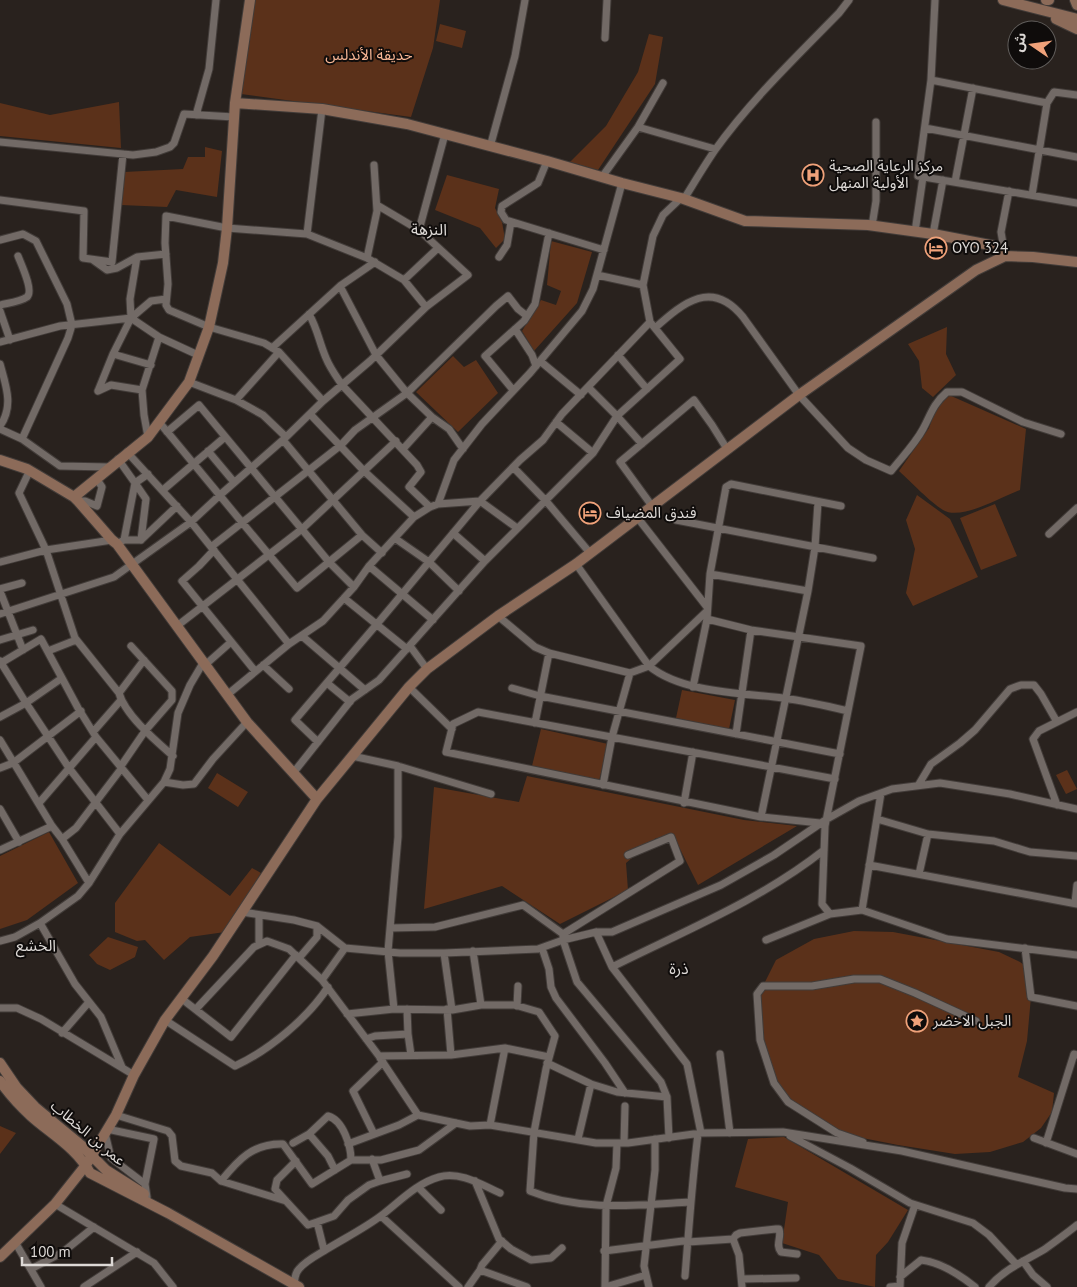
<svg xmlns="http://www.w3.org/2000/svg" width="1077" height="1287" viewBox="0 0 1077 1287" font-family="'PT Sans','Noto Sans Arabic',sans-serif">
<style>
.green{fill:#5b311a}
.lines{fill:none;stroke-linecap:round;stroke-linejoin:round}
.street-casing{stroke:#423c39;stroke-width:9}
.secondary-casing{stroke:#423c39;stroke-width:12}
.street{stroke:#726a66;stroke-width:7}
.secondary{stroke:#8c6b59;stroke-width:10}
.labels{text-anchor:middle;stroke-width:4;stroke-linejoin:round;paint-order:stroke}
.park-label{font-size:15px;fill:#f7b695;stroke:#0f0c0b}
.poi-label{font-size:15px;fill:#ddd9d6;stroke:#0f0c0b;text-anchor:start}
.street-label{font-size:15px;fill:#ddd9d6;stroke:#0f0c0b}
.neighbourhood-label{font-size:16px;fill:#ddd9d6;stroke:#0f0c0b}
</style>
<rect width="100%" height="100%" fill="#29221e"/>
<path class="green" d="M255,0H440L433,48L411,117L241,94Z
M440,24L466,31L462,48L436,41Z
M649,34L663,37L655,84L598,170L570,162L606,126L638,72Z
M119,102L121,148L0,136V103L50,115Z
M205,147L222,151L217,197L176,190L167,207L121,205L124,172L183,169L188,157H205Z
M447,175L499,189L495,208L502,222L505,239L496,248L480,228L435,210Z
M551,241L592,252L577,303L534,351L522,331L541,300L556,305L561,291L547,285Z
M947,327L946,354L956,375L933,397L922,388L919,361L908,344Z
M453,356L464,367L476,360L498,393L458,432L416,392Z
M949,395L1026,429L1020,490C1001,497 961,521 943,510C930,502 911,482 899,471L929,428L935,411Z
M917,495L950,519L978,577L913,606L906,593L915,549L906,520Z
M995,504L1017,556L981,570L960,518Z
M682,690L735,700L729,729L676,718Z
M541,729L608,744L599,781L532,766Z
M1067,770L1077,789L1066,794L1056,775Z
M217,773L248,792L238,807L208,788Z
M527,776L744,820L797,826L698,885L678,845L656,838L626,863L628,890L560,924L502,886L424,909L434,787L519,802Z
M49,832L78,883L27,920L0,929V856Z
M159,843L230,896L252,868L261,873L225,932L190,937L164,960L145,940L137,941L115,932V903Z
M854,931L893,932L999,952L1020,962L1028,968L1031,997L1027,1041L1018,1077L1054,1093L1052,1112L1041,1128L1023,1142L990,1152L955,1154L898,1145L837,1133L788,1102L774,1083L760,1040L758,1005L763,986L776,960L814,939Z
M108,937L138,947L135,957L110,970L97,964L89,955Z
M0,1126L16,1133L0,1154Z
M784,1137L908,1210L888,1242L876,1255L875,1287L838,1279L819,1255L782,1243L788,1202L735,1187L748,1139Z"/>
<g class="lines">
<g class="street-casing">
<path id="street" d="M935,0L931,80L918,176L1077,203
M605,38L607,0
M931,80L1047,103L1054,92L1077,95
M196,115L209,69L216,0
M638,127L715,149
M925,128L1077,157
M0,142L133,155L156,152L170,147L174,143L184,114L234,117
M490,147L515,56L525,0
M547,161L538,183L502,206L501,212L506,220L604,250
M602,177L638,127L663,83
M955,182L973,88
M1032,195L1047,103
M684,199C694,183 704,166 715,150C750,101 797,56 839,13L849,0
M0,200L84,211L83,258L112,262L123,154
M872,226L876,201V122
M419,230L445,134
M915,232L923,177
M307,234L322,109
M933,234L943,180
M0,240L23,234L36,241L67,304L72,325L68,338L22,439
M1005,255L1001,232L1009,191
M137,257L130,299L131,318L151,301L166,299
M499,257L507,245L511,222
M367,258L377,211L374,165
M93,260L107,270L117,268L137,257L166,254
M597,275L643,285
M404,280L438,248
M340,286L376,355L407,393L432,417L403,449
M0,305C8,303 20,302 27,297C34,291 21,264 18,256
M0,311L10,340
M309,314C318,330 319,342 326,358C330,368 336,376 342,385L417,465L421,472L409,487L430,507
M655,328C684,302 712,279 743,317L799,395L848,448L866,460L891,471C902,457 915,444 923,429C931,414 933,404 947,392H962L1023,422L1061,434
M515,329L532,355L536,366
M0,342L60,326L131,318L159,337L198,355
M272,348L340,286L375,262
M113,354L151,365
M618,355L647,389
M540,361L581,395
M0,364C6,386 14,406 0,426
M189,382L236,400L263,415L286,437
M588,387L617,416L642,444
M513,390L485,356L524,321L535,304L549,233
M98,391L113,354L131,318
M98,391L111,385L142,390
M236,400L279,352
M323,401L279,352L264,343L209,327L169,310L166,305L168,284L165,243L166,216L227,228L307,234L367,258L404,280L426,307
M310,414L364,471L414,517
M432,417L449,429L463,449
M159,422C205,477 250,533 297,588L362,535
M556,422L593,453
M0,429L22,439L60,466L109,467
M167,432L199,405L329,562L354,587
M148,437L144,415L142,390L159,337
M283,440L362,535L382,553
M208,451L234,482
M127,452L191,522L289,644
M513,467L546,501L590,553
M30,470L19,493L46,550L75,638L119,693C125,715 156,741 173,756
M163,490L225,437
M78,501H85L97,506L102,487L96,478
M438,504L454,460L482,424L530,373L582,311L593,289L622,183
M652,506L620,462L694,400L712,425L727,449
M637,517L707,607
M676,520L873,558
M453,533L485,561
M1049,534L1077,508
M396,539L429,562L459,591
M124,540H141L146,499L135,483L148,474
M141,540L177,506
M117,544L124,540L135,483L118,459
M211,547L341,445L355,430L407,393L496,306L508,296L518,309L527,316
M214,550L199,566L182,581L255,671
M0,562L46,550L112,540
M576,564L649,666C682,693 742,693 783,698C805,701 827,706 848,711
M369,566L433,620
M710,574L808,591
M0,589L22,583
M0,591L23,650
M344,598L407,649
M0,614L114,577L191,522L220,495L283,440L323,401L370,361L426,307L468,275L419,230L377,205
M498,616L535,647L549,653L630,673L649,666L707,611
M707,619L751,630L861,646L825,826L822,904L830,914
M177,626L302,529L396,441
M302,636L365,690
M0,640L33,630
M410,646L427,669
M48,651L76,640
M0,661L26,703L69,768L120,834
M1,663L41,639L78,708L96,737L148,800
M205,665L231,642
M263,665L289,689
M327,683L350,702
M409,687L452,729
M693,687L707,619L710,574L726,487L731,484L841,506
M512,688L540,696L840,754
M119,693L144,660
M227,695L289,644L323,621L354,587L369,566L414,517L430,507L438,504L480,501L517,528
M0,717L26,703L62,678
M535,723L549,653
M93,732L121,700
M736,734L751,630
M0,740L52,826L62,839L89,883
M318,742L295,720L377,624L480,501L520,460L543,440L562,414L650,322
M352,756L398,766L491,794
M121,766L145,731L172,700V691L131,646
M0,768L13,763L81,711
M294,772L352,699L379,680L485,561L593,453L617,416L680,359L650,322L643,285L653,236L663,215L681,198
M164,782L183,785L194,784L213,759L247,722
M919,784L931,764L960,743L975,730L1010,689L1021,685H1034L1041,694L1057,722
M603,785L612,737L630,673
M39,803L96,737
M684,803L693,752
M1057,805L1033,739L1039,731L1077,712
M0,809L19,842
M761,817L808,591L815,547L818,502
M877,819L928,834L994,841L1030,852L1077,856
M820,823L761,817L446,752L453,724L478,712L835,779
M62,839L76,828L121,769
M0,850L52,826
M869,865L1077,904
M919,874L928,834
M1075,903L1077,885
M862,910L881,793
M242,912L294,920L317,926L345,948L400,953H444L538,949L563,940L596,932H612L721,885L774,855L827,819L859,801L892,789L940,783L1010,794L1077,809
M259,915V944
M40,923L75,984L101,1017L122,1067
M390,928L435,927L523,905L563,934V940L577,982L661,1082L667,1097L669,1138
M596,932L612,967L687,1064L701,1133
M563,934L680,861L671,837L628,855
M766,940L830,914L862,910L947,939L1077,955
M0,941L15,937L40,923L78,896L89,883L120,834L164,782L170,769L178,713L190,685L203,663
M542,948L549,969L551,987L556,998L605,1063L625,1093
M1025,948L1031,997L1077,1006
M473,951L481,1005
M444,953L452,1010
M299,958L317,937V926
M612,967C684,931 761,900 824,850
M322,980L345,948
M182,999L231,1037L296,955
M517,1006L518,986
M0,1008H17L41,1019L134,1075
M196,1009L254,947L267,941L289,949L322,980L379,1056L451,1055L505,1048L549,1057
M394,1009L388,951L398,837V766
M407,1009L408,1034L411,1055
M447,1009L451,1055
M347,1014L394,1009L452,1010L481,1005H515L539,1012L555,1036L546,1069L534,1132L530,1191C581,1212 637,1205 690,1202
M165,1020L235,1066C268,1051 308,1018 328,987
M62,1033L89,1002
M366,1039L375,1036L408,1034
M720,1054L730,1133
M380,1058L418,1115
M547,1063L591,1084L617,1092L667,1097
M116,1115L168,1131L172,1136L175,1161L181,1166L212,1173L221,1181L286,1201
M490,1125L505,1048
M107,1129L154,1139L145,1184
M105,1133L111,1158L145,1184L147,1197
M309,1134L328,1156L335,1170
M374,1134L353,1091L383,1062
M790,1136L850,1168L910,1203L973,1223L989,1235L1016,1264
M1034,1138L1077,1154
M578,1139L591,1084
M863,1142L837,1133L788,1102L774,1083L760,1040L757,994L763,986H812L854,979H880L915,993L976,1021
M293,1143L309,1134L328,1116C343,1120 351,1146 351,1160
M624,1143L625,1106
M1046,1143L1074,1054L1077,1055
M348,1144L399,1125L418,1115L470,1126L490,1125L596,1143H628L701,1133L783,1132L902,1151L1065,1188L1077,1189
M372,1159L380,1181
M296,1161L277,1180L275,1189L308,1225L317,1222L324,1250
M221,1181C238,1160 253,1143 283,1144L312,1184L351,1160H381L419,1150L456,1123
M475,1181L499,1239L511,1249L531,1260L551,1258L562,1248
M418,1187L441,1210
M55,1204L154,1263L173,1287
M381,1216L459,1287
M317,1222L334,1216L348,1200L369,1185L380,1181L407,1174
M733,1239L739,1255L742,1287
M15,1242L41,1287
M604,1251L683,1241L688,1242L733,1239L736,1235L740,1233L776,1229H779C782,1237 775,1245 781,1252L797,1254
M1023,1261L1033,1275L1047,1287
M31,1269L63,1252L94,1227
M480,1270L527,1287
M685,1276C689,1228 692,1181 698,1134
M900,1277L921,1260C940,1262 960,1275 975,1287
M742,1279L796,1278
M84,1287L137,1252
M295,1287C294,1281 295,1273 299,1269C305,1261 319,1254 327,1249C345,1238 365,1228 382,1215C399,1202 417,1183 439,1177C460,1171 482,1185 500,1193
M468,1287L480,1270L482,1265L502,1241
M605,1287L606,1206L616,1168L617,1143
M605,1287L646,1275
M649,1287L644,1266L655,1170V1139
M890,1287L900,1286
M900,1287L902,1243L915,1205
M989,1287C1004,1269 1025,1261 1045,1249C1056,1241 1067,1233 1077,1225"/>
</g>
<g class="secondary-casing">
<path id="secondary" d="M1003,0L1077,19
M1046,0H1049
M1075,0L1077,5
M1056,19L1077,29
M235,103L322,109L407,124L547,161L622,183L681,198L745,221L868,225L933,234L995,246L1005,256
M0,460L27,469L74,497L78,501L112,540L117,544L247,722L317,799
M74,497L148,437L189,382L209,327L223,263L227,228L235,103L250,0
M0,1063L17,1088L35,1107L81,1145L106,1170L144,1194
M0,1081C9,1094 19,1105 31,1116C51,1134 77,1148 90,1173L168,1213L299,1287
M0,1257L55,1204L86,1165L116,1115L134,1075L165,1020L213,956L317,799L409,687L427,669L498,616L576,564L799,395L976,270L1005,256L1033,257L1077,262"/>
</g>
<use href="#street" class="street"/>
<use href="#secondary" class="secondary"/>
</g>
<defs>
<g id="hospital-ring" transform="scale(1.125)"><circle r="9.5" fill="#0f0c0b" stroke="#f0a27a" stroke-width="1.5"/><path d="M-5-5h3v3.5h4V-5h3V5h-3V1.5h-4V5h-3Z" fill="#f0a27a"/></g>
<g id="hotel-ring" transform="scale(1.125)"><circle r="9.5" fill="#0f0c0b" stroke="#f0a27a" stroke-width="1.5"/><path d="M-6-4.5h1.5V1H6V5H4.5V3h-9V5H-6ZM-4 0a1.8 1.8 0 1 1 3.6 0ZM.5 0V-2.5h3Q6-2.5 6 0Z" fill="#f0a27a"/></g>
<g id="sight-ring" transform="scale(1.125)"><circle r="9.5" fill="#0f0c0b" stroke="#f0a27a" stroke-width="1.5"/><path d="M0-6L1.8-2.2L6-1.7L2.9 1.2L3.7 5.4L0 3.3L-3.7 5.4L-2.9 1.2L-6-1.7L-1.8-2.2Z" fill="#f0a27a"/></g>
</defs>
<g fill-rule="evenodd">
<use href="#hospital-ring" x="813" y="175"/>
<use href="#hotel-ring" x="936" y="248"/>
<use href="#hotel-ring" x="590" y="513"/>
<use href="#sight-ring" x="917" y="1021"/>
</g>
<g class="labels">
<g class="park-label">
<text x="369" y="60">حديقة الأندلس</text>
</g>
<g class="poi-label">
<text x="829" y="171">مركز الرعاية الصحية<tspan x="829" dy="17">الأولية المنهل</tspan></text>
<text x="952" y="253">OYO 324</text>
<text x="606" y="518">فندق المضياف</text>
<text x="933" y="1026">الجبل الاخضر</text>
</g>
<g class="street-label">
<text transform="translate(88 1133) rotate(40)" y="5">عمر بن الخطاب</text>
</g>
<g class="neighbourhood-label">
<text x="429" y="235">النزهة</text>
<text x="36" y="951">الخشع</text>
<text x="679" y="974">ذرة</text>
</g>
</g>
<g transform="translate(1032 45) rotate(283)"><circle r="24" fill="#0f0c0b" stroke="#615e5c"/>
<path d="M0-4L9 19L0 12L-9 19Z" fill="#f0a27a"/>
<text y="-8" font-size="14" font-weight="bold" text-anchor="middle" fill="#ddd9d6">ش</text>
</g>
<path d="M22 1257v8h90v-8" fill="none" stroke="#ddd9d6" stroke-width="2.5"/>
<text x="30" y="1257" font-size="15" fill="#ddd9d6" stroke="#0f0c0b" stroke-width="4" paint-order="stroke">100 m</text>
</svg>
